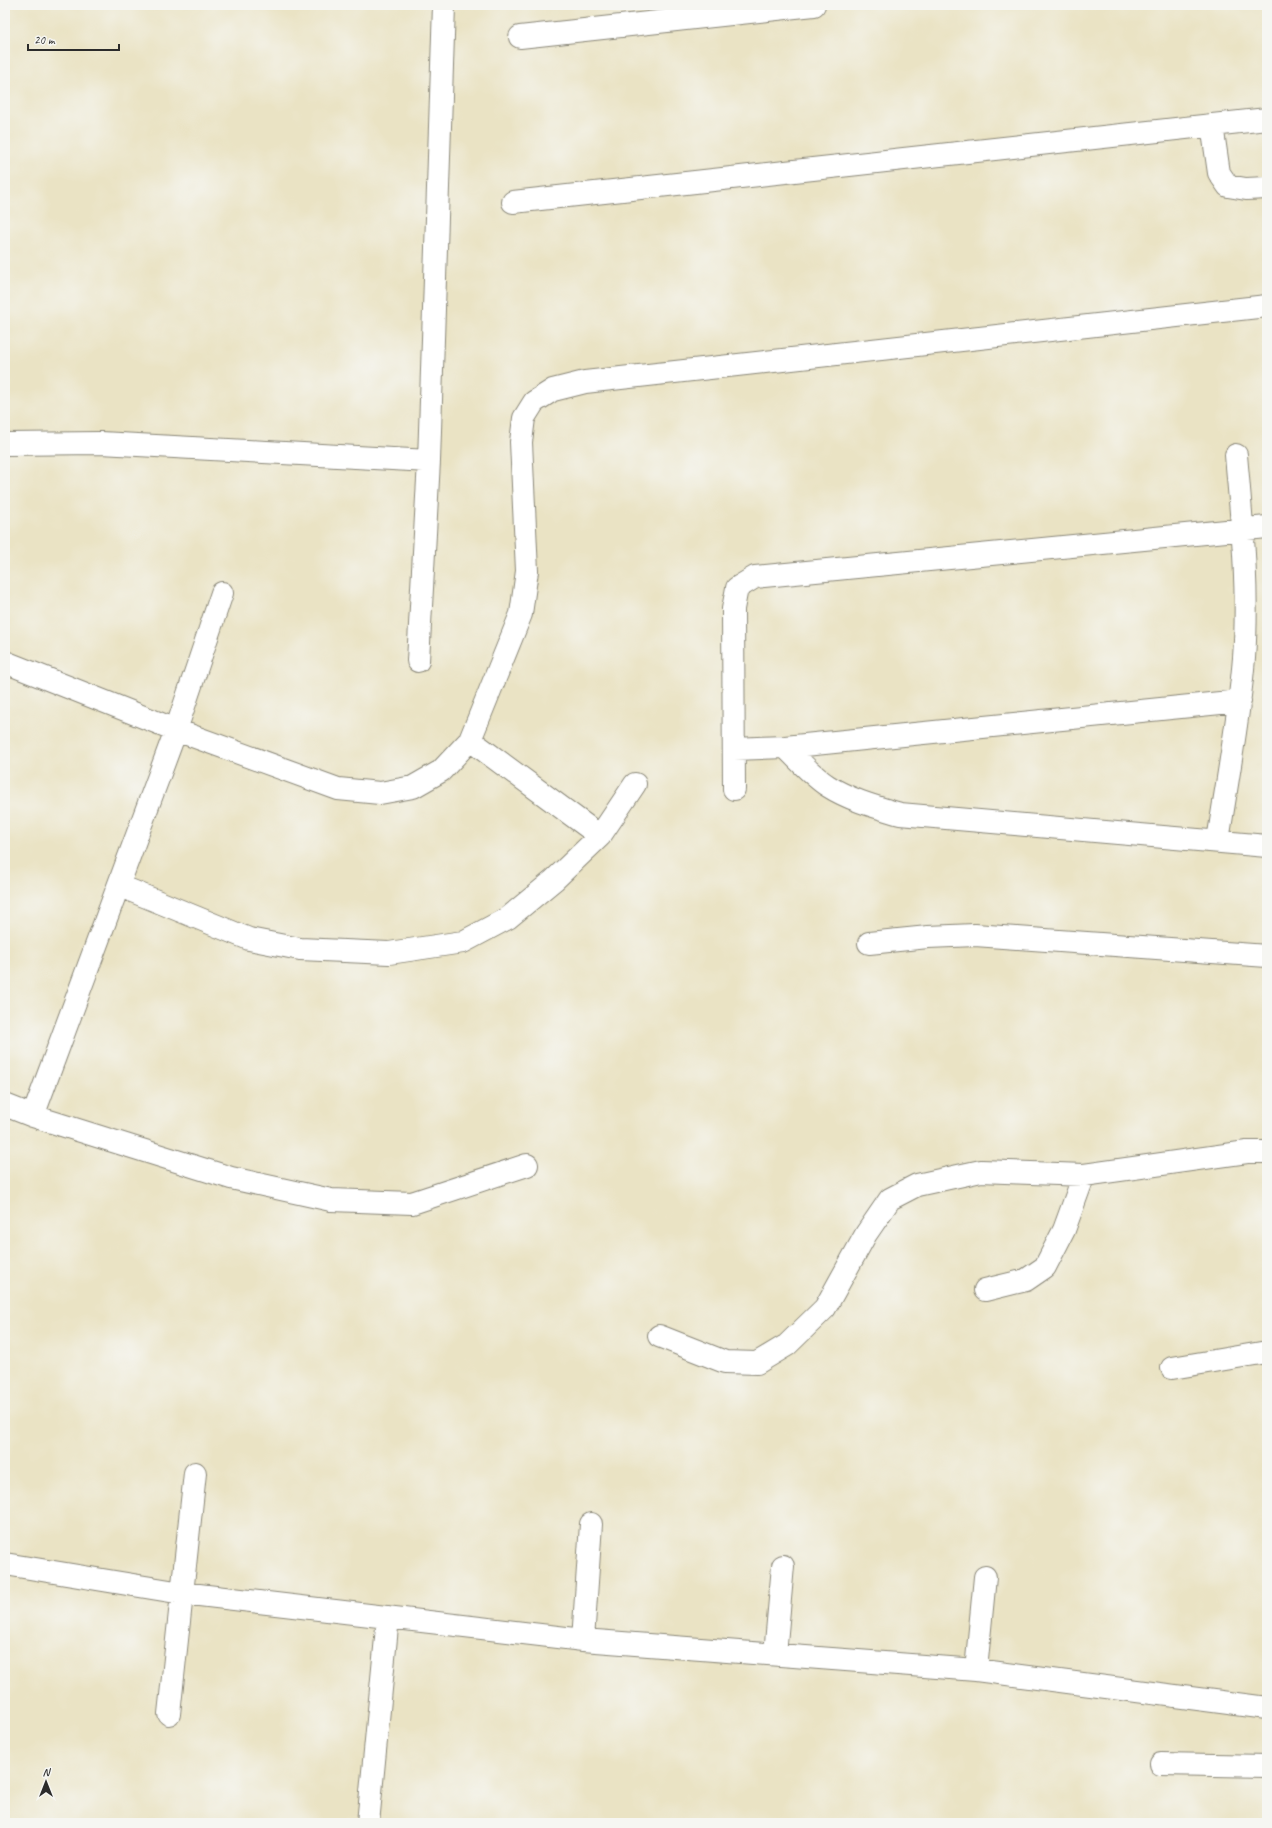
<svg xmlns="http://www.w3.org/2000/svg" width="1272" height="1828" viewBox="0 0 1272 1828" font-family="Caveat,sans-serif">
<style>
.lines{fill:none;stroke-linecap:round;stroke-linejoin:round}
.minor-casing{stroke:#8a8778;stroke-width:24}
.minor{stroke:#fff;stroke-width:22}
</style>
<rect width="100%" height="100%" fill="#f6f6f2"/>
<filter id="ink" filterUnits="userSpaceOnUse"><feTurbulence type="fractalNoise" baseFrequency=".025" numOctaves="2"/><feDisplacementMap in="SourceGraphic" scale="8" xChannelSelector="R" yChannelSelector="G"/><feConvolveMatrix kernelMatrix="1 2 1 2 8 2 1 2 1" color-interpolation-filters="sRGB"/></filter>
<filter id="wash" filterUnits="userSpaceOnUse"><feTurbulence type="fractalNoise" baseFrequency=".012" numOctaves="4" result="noise"/><feDisplacementMap in="SourceGraphic" scale="16" xChannelSelector="R" yChannelSelector="G"/><feGaussianBlur stdDeviation="0.9" result="paint"/><feColorMatrix in="noise" values="0 0 0 0 0 0 0 0 0 0 0 0 0 0 0 0 0 1.4 0 .05"/><feComposite in="paint" operator="in"/></filter>
<g filter="url(#wash)">
<rect width="100%" height="100%" fill="#eae3c4"/>
</g>
<g filter="url(#ink)">
<g class="lines">
<g class="minor-casing">
<path id="minor" d="M520,37L814,5
M1212,125L1219,173L1228,186L1246,189L1267,188
M513,202L1267,119
M5,444L101,443L429,461L418,661
M429,461L444,5
M5,662L176,730L338,789L380,793L413,787L441,771L470,740L521,614L527,571L521,442L524,418L534,402L553,390L585,382L1267,306
M470,740L600,836
M785,747C799,760 812,776 828,786C850,800 876,807 900,814L1267,846
M734,749L785,747L1240,701
M734,789L733,609L737,588L755,577L1267,527
M1218,841C1227,781 1239,719 1244,658C1249,590 1242,523 1236,455
M120,886L249,939L300,949L389,953L463,942L508,918L554,880L600,836L635,784
M869,943L928,937L975,935L1267,956
M5,1105L33,1116L231,1178L331,1200L412,1203L527,1165
M33,1116L176,730L222,593
M985,1290L1026,1280L1045,1267L1064,1230L1084,1175L1247,1152H1267
M659,1336L725,1362L757,1363L787,1345L825,1308L866,1234L890,1199L917,1185L981,1171L1084,1175
M1172,1368L1267,1352
M5,1564L182,1593L583,1640L976,1670L1267,1708
M583,1640L591,1524
M775,1654L783,1566
M976,1670L985,1577
M169,1714L195,1473
M1161,1764L1267,1766
M368,1823L388,1617"/>
</g>
<use href="#minor" class="minor"/>
</g>
</g>
<rect width="1272" height="1828" fill="none" stroke="#f6f6f2" stroke-width="20"/>
<g transform="translate(46 1782)" stroke="#f6f6f2" stroke-width="3" paint-order="stroke">
<path d="M0-3L7 15L0 10L-7 15Z" fill="#2b2b2b"/>
<text y="-6" font-size="11" font-weight="bold" text-anchor="middle" fill="#2b2b2b">N</text>
</g>
<path d="M28 44v6h91v-6" fill="none" stroke="#2b2b2b" stroke-width="2"/>
<text x="34" y="44" font-size="12" fill="#2b2b2b" stroke="#f6f6f2" stroke-width="3" paint-order="stroke">20 m</text>
</svg>
